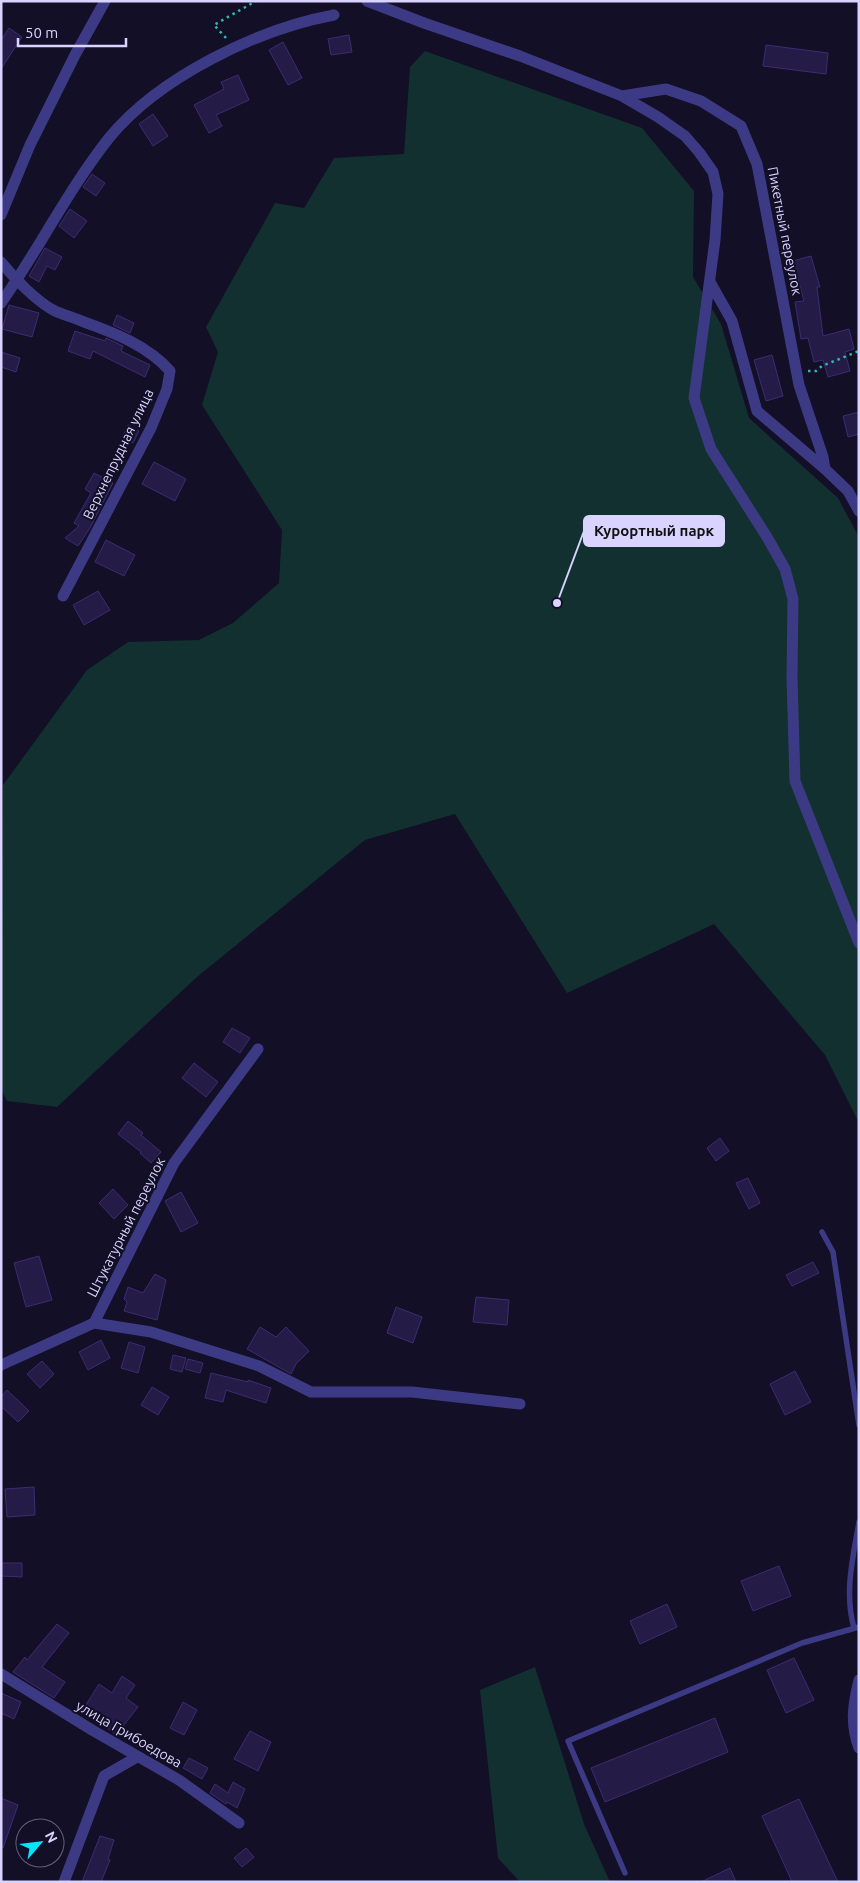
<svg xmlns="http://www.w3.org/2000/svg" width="860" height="1883" viewBox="0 0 860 1883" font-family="Ubuntu,sans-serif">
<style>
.green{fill:#12302f}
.building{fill:#241b47;stroke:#3b2d73}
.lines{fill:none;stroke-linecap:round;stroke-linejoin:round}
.path{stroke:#2fb8b0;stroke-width:2.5;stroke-dasharray:2.5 4;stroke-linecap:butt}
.service{stroke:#3d3a85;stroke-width:5.5}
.minor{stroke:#3d3a85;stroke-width:11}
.labels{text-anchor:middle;stroke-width:4;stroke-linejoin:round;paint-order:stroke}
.street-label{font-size:14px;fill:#d9d4ff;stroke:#130f26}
.leader{fill:none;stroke:#d9d4ff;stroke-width:2}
.callout-dot{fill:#d9d4ff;stroke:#130f26;stroke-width:2}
.callout{fill:#d9d4ff;stroke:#d9d4ff;stroke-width:2}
.callout-label{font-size:15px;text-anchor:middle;font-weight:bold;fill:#111}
</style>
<rect width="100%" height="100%" fill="#130f26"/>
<path class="green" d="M425,51L642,128L694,191L693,277L721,324L749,418L838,498L859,537V1123L825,1055L714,924L567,993L455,814L365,840L197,977L57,1107L7,1101L1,1089L3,785L87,670L128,642L199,640L233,623L279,583L282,530L202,405L218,352L206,327L275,203L304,208L334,158L404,154L410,67Z
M535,1667L584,1824L610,1882H520L498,1858L480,1690Z"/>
<path class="building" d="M9,28L22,37L1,69V40Z
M349,35L352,52L331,55L328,39Z
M283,42L302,78L288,85L269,50Z
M766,45L828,53L826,74L763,66Z
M238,75L249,100L216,115L222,126L209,133L194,105L224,89L221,82Z
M153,114L168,136L153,146L139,124Z
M92,174L105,183L96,196L83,187Z
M70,209L87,221L74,238L59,226Z
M45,248L62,257L55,270L47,266L39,282L29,276Z
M811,256L820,287H817L823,336L849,329L854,349L845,352L850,371L828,377L823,360L814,362L808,338L801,339L795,302L804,301L793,261Z
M9,305L39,313L32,337L2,329Z
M117,315L134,323L130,333L113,325Z
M75,331L105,341L106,338L123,346L121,351L150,365L145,377L93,351L90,359L68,351Z
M1,352L20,358L16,372L1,367Z
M772,355L783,396L766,401L754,360Z
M859,412V434L848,437L843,416Z
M128,425L139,431L133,443L122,438Z
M154,462L186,479L175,501L142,484Z
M94,473L113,483L90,528L78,546L65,538L79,526L74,523L91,493L85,489Z
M106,540L135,555L124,576L95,562Z
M98,591L110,610L84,625L73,605Z
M232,1028L250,1038L240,1053L223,1042Z
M194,1063L218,1082L206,1097L182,1078Z
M128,1121L143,1133L141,1135L161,1152L151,1163L140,1153L141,1152L118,1134Z
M720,1138L729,1151L716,1161L707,1148Z
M748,1178L760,1203L749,1209L736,1183Z
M113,1189L128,1205L114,1219L99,1203Z
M181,1192L198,1223L181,1232L165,1201Z
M39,1256L52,1300L26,1307L14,1263Z
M813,1262L819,1273L792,1286L786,1275Z
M155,1274L166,1280L157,1320L124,1311L127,1302L124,1299L128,1287L143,1293Z
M476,1297L509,1300L507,1325L473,1322Z
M396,1307L422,1317L413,1343L387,1333Z
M260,1327L276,1337L286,1327L309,1351L296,1364L291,1374L247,1349Z
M101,1340L110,1358L88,1370L79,1352Z
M129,1342L145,1347L138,1373L121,1368Z
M173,1355L186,1358L182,1372L170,1369Z
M188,1359L203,1363L200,1373L185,1369Z
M42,1361L54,1374L40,1388L27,1374Z
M795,1371L811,1402L785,1415L770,1384Z
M211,1373L248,1382V1380L271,1388L266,1403L226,1390L223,1402L205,1398Z
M152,1387L169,1397L158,1415L141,1405Z
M7,1390L29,1411L18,1422L1,1406V1397Z
M34,1487L35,1515L7,1517L5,1489Z
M1,1563H22V1577L1,1576Z
M779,1566L791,1596L753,1611L741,1581Z
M667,1604L677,1627L640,1644L630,1621Z
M57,1624L69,1633L42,1667L65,1682L54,1698L13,1672L25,1657L27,1660Z
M794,1658L814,1700L786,1713L767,1670Z
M122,1676L135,1685L126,1698L138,1707L116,1735L105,1726L108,1723L84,1708L99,1684L112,1693Z
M1,1693L21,1702L14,1719L1,1713Z
M183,1702L197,1710L184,1735L170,1728Z
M715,1718L728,1752L605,1802L591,1768Z
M250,1731L271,1742L258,1771L234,1759Z
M189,1758L208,1768L202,1779L183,1768Z
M233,1782L245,1789L237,1808L227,1802L226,1804L210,1793L215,1784L228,1793Z
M1,1798L18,1805L3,1848H1Z
M799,1799L838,1882H792L789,1875L762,1816Z
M100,1836L114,1840L108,1859L110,1860L101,1882H82Z
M246,1848L254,1857L242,1867L234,1858Z
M730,1868L736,1882H701Z"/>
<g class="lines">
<path class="path" d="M226,38L214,25L256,1
M808,371H816L822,366L859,351"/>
<path class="service" d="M822,1232L833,1252L859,1425
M854,1628C844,1592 853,1558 859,1522
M625,1873L568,1741L802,1643L859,1627"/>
<path class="minor" d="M367,1L424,23L520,56L622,96L658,117L685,136L699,152L713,172L718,194L715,240L694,398L711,449L767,537L785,569L793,599L792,678L795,781L859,943
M622,96L666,89L701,101L741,126L757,164L799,385L823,457L825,469
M1,215L30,145L75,55L105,1
M1,262C14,278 37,302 55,311C64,315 75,318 84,322C115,333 148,346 170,371L167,389L151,428L63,596
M710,282L732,321L757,411L825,469L848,491L859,511
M1,303C39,249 68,190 109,138C159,77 258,29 334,15
M94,1323L151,1332L259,1366L311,1392H412L520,1404
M1,1365L94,1323L174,1163L258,1049
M1,1674L92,1730L179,1780L239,1823
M859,1680C853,1704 850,1724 859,1748
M64,1882L104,1776L137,1757"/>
</g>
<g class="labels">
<g class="street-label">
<text transform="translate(785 231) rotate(79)" y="5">Пикетный переулок</text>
<text transform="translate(118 454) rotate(-64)" y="5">Верхнепрудная улица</text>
<text transform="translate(126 1227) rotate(-63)" y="5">Штукатурный переулок</text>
<text transform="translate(129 1734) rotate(30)" y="5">улица Грибоедова</text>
</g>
</g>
<path class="leader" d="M557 603L584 531"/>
<circle class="callout-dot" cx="557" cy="603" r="5"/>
<rect class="callout" x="584" y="516" width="140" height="30" rx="5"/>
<g class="callout-label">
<text x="654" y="536">Курортный парк</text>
</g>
<rect width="860" height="1883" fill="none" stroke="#d9d4ff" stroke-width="5"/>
<g transform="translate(40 1843) rotate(62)"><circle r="24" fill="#130f26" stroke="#625e7d"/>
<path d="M0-4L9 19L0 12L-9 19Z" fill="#00e5ff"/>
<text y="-8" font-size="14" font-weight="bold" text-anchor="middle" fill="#d9d4ff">N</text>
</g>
<path d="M18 38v8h108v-8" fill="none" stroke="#d9d4ff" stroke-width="2.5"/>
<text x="25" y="38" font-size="15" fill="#d9d4ff" stroke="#130f26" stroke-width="4" paint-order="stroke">50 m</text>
</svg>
